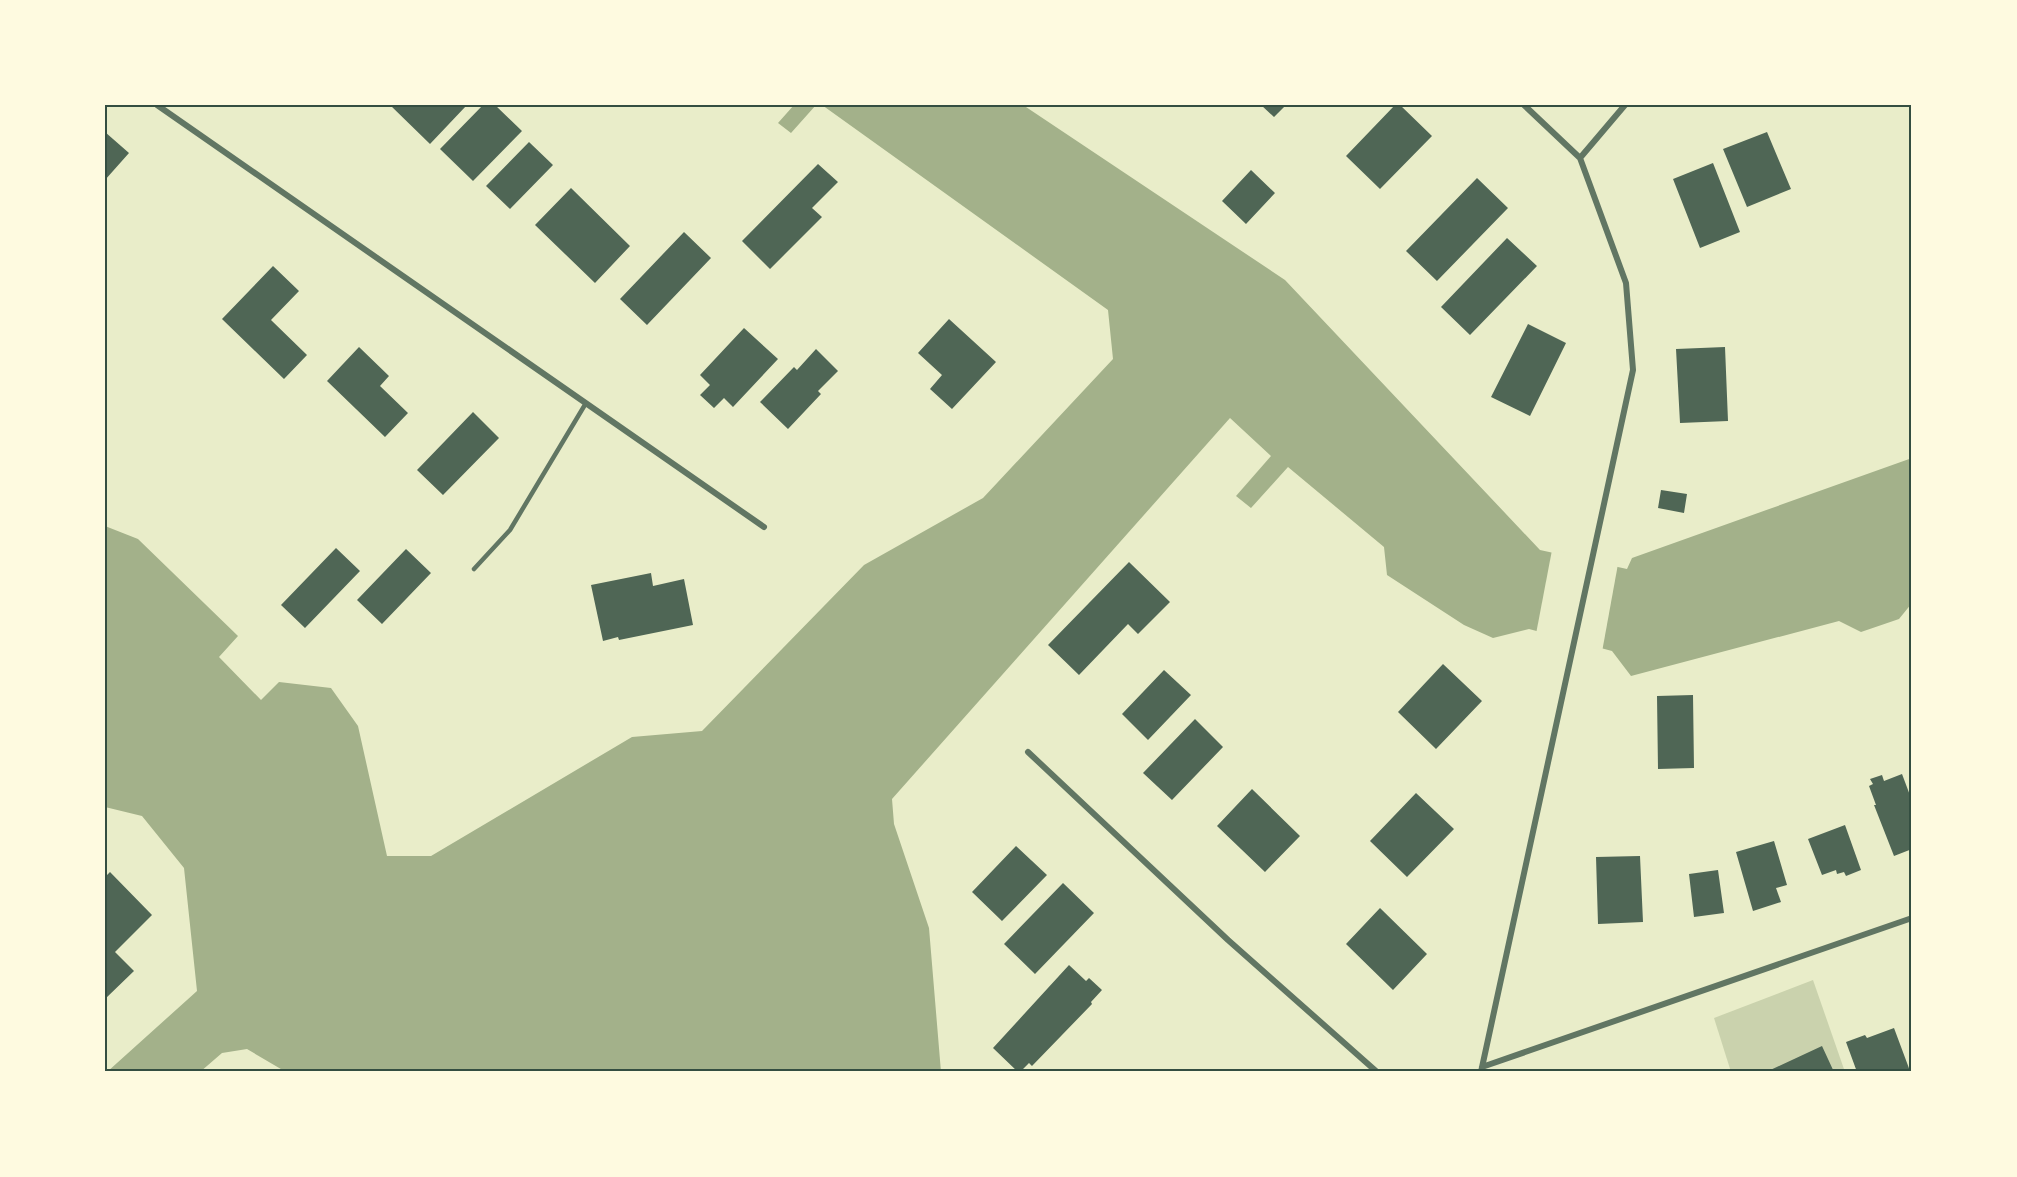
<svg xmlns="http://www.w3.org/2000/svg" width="2017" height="1177" viewBox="0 0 2017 1177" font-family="'Fira Sans',sans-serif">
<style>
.green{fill:#cad2ad}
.water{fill:#a3b18a}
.pier{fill:#e9edc9}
.building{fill:#4f6655}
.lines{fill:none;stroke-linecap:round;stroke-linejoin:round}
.service{stroke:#617663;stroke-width:4.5}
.minor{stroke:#617663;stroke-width:6}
.neatline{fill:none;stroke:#344e41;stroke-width:2}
</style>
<rect width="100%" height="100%" fill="#e9edc9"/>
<path class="green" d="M1813,980L1845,1072H1731L1714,1018Z"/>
<path class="water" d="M794,105H816L791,133L778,123Z
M822,105H1023L1285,280L1540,550L1627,569L1632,558L1912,458V603L1899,619L1861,632L1839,621L1631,676L1612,651L1529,629L1493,638L1464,625L1387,575L1384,547L1288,467L1251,508L1236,496L1271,456L1230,418L892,799L894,824L929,928L941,1072H286L247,1049L222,1053L200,1072H107L197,991L184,868L142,816L105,807V526L138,539L238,636L219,657L261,700L279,682L331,688L358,726L387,856H431L632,737L702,731L864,565L983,498L1113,359L1108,310Z"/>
<path class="pier" d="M1552,550L1618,564L1602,652L1536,634Z"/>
<path class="building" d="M390,105H465L466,106L430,144Z
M483,105H495L522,131L473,181L440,149Z
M1261,105H1286L1274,117Z
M1395,105H1400L1432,136L1380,189L1346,156Z
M105,132L129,153L105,180Z
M1767,132L1791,189L1747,207L1723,149Z
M529,142L553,165L510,209L486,186Z
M1713,163L1740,232L1700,248L1673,179Z
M818,164L838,182L812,208L822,217L770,269L742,241Z
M1251,170L1275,193L1246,224L1222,201Z
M1477,178L1508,208L1437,281L1406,251Z
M571,188L630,246L595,283L535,225Z
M684,232L711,258L647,325L620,299Z
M1507,238L1537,266L1470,335L1441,307Z
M273,266L299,291L271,320L307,355L284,379L222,319Z
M949,319L996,362L952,409L930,389L942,375L918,353Z
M1528,324L1566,343L1530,416L1491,397Z
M744,328L778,359L733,407L724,398L714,408L700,395L710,385L700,375Z
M359,347L389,376L380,386L408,413L385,437L327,381Z
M1725,347L1728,421L1680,423L1676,349Z
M816,349L838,371L818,391L821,394L788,429L760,402L794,367L797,370Z
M473,412L499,438L443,495L417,470Z
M1661,490L1687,494L1684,513L1658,508Z
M336,548L360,571L305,628L281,605Z
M406,549L431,573L382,624L357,600Z
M1129,562L1170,602L1138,634L1128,624L1079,675L1048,645Z
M651,573L653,586L684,579L693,625L619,640L618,637L603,641L591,585Z
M1443,664L1482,701L1436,749L1398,712Z
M1164,670L1191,695L1148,740L1122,714Z
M1693,695L1694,768L1658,769L1657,696Z
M1195,719L1223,747L1172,800L1143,773Z
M1902,774L1911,798L1912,797V849L1894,856L1874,805H1876L1869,786L1873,784L1870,779L1882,775L1884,781Z
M1252,789L1300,836L1265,872L1217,826Z
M1416,793L1454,829L1407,877L1370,841Z
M1845,825L1861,870L1846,876L1844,872L1837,874L1836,870L1822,875L1808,839Z
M1774,841L1787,885L1776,888L1781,902L1753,911L1736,852Z
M1016,846L1047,875L1002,921L972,892Z
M1640,856L1643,922L1598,924L1596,857Z
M1718,870L1724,913L1694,917L1689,874Z
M110,872L152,915L115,952L134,971L105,999V877Z
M1063,883L1094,913L1035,974L1004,944Z
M1380,908L1427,954L1393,990L1346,944Z
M1069,965L1086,981L1089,978L1102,990L1091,1002L1092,1004L1032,1066L1029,1063L1020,1072H1018L993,1048Z
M1894,1028L1910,1071L1857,1072L1846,1042L1865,1035L1867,1038Z
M1822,1046L1834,1072H1766Z"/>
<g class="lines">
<path class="service" d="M474,569L510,530L586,403"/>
<path class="minor" d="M157,105L764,527
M1524,105L1580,158
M1028,752L1228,940L1377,1072
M1482,1067L1912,918
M1481,1072L1633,370L1626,283L1580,158L1625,105"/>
</g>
<rect width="2017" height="1177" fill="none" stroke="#fefae0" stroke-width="213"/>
<rect x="106" y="106" width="1804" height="964" class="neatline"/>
</svg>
